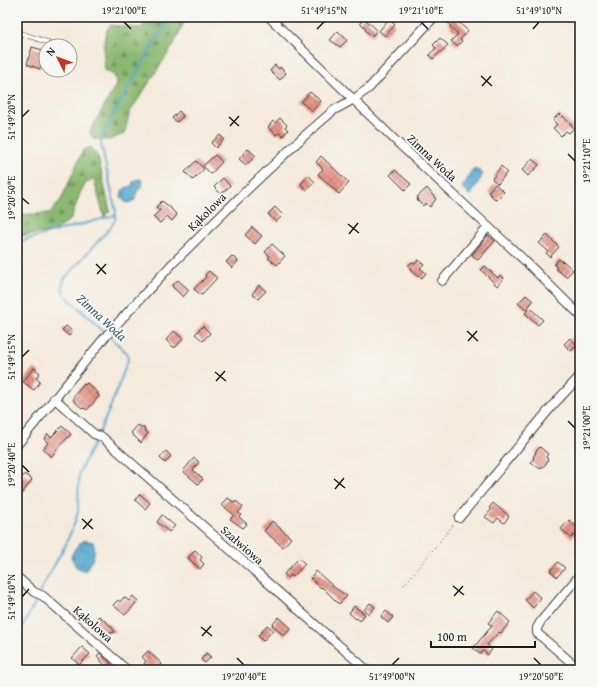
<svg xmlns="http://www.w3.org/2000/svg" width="597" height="687" viewBox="0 0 597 687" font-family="'Gentium Book Plus',serif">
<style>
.forest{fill:url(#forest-firs);stroke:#536a46}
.water{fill:url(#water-ripples);stroke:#386276}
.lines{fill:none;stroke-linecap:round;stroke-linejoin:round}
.stream{stroke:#55a7d0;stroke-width:2}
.building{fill:url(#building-cross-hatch)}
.service-casing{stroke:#3c3b39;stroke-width:5.5}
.minor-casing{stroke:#3c3b39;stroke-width:10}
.path{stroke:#3c3b39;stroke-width:1;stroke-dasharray:1 3;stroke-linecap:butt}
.service{stroke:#fff;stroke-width:4}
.minor{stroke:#fff;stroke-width:8}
.ticks{fill:none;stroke:#1c1c1c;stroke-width:1.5}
.labels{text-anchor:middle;stroke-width:4;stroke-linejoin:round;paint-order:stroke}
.street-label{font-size:12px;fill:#1c1c1c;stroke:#f6f6f2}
.water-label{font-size:13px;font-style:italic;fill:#365b6d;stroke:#f6f6f2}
.neatline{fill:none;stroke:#1c1c1c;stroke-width:1.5}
.ticks-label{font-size:10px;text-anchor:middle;fill:#1c1c1c}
</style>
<defs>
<pattern id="forest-firs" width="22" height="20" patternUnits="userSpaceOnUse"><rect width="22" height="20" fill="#8ab870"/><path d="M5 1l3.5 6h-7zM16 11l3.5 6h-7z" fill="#70955b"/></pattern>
<pattern id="water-ripples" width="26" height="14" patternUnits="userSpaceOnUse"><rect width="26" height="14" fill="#55a7d0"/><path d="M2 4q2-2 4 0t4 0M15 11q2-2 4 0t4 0" fill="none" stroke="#4687a8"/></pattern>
<pattern id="building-cross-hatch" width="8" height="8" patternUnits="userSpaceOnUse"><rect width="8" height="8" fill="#e69485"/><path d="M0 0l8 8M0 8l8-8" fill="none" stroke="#ba786c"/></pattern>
</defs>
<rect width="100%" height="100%" fill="#f6f6f2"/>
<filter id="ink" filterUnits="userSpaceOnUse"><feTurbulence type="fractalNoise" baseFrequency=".025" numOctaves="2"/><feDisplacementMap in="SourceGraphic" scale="8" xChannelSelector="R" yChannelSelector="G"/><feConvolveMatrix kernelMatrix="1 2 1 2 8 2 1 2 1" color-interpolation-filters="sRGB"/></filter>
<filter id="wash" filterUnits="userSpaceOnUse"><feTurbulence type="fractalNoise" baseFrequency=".012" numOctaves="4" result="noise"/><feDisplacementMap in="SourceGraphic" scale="16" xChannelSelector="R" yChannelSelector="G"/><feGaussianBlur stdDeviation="0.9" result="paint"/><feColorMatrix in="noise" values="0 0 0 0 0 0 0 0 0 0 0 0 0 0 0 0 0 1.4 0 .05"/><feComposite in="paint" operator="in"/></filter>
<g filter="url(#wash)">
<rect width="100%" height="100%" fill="#f4ebdc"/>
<path class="forest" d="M157,17H180L185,20L173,46L130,112L124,134L109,140L94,139L90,134V131L117,83L114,75L105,71C104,56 101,37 110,25L140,28Z
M90,147L98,157L110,211L104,217L94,179L86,183L80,193L71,219L53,232L17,236V215L49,213L61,200L83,150Z"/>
<path class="water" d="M474,168L480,171L483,174L471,195H469L462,188Z
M138,179L142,180L143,185L137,192L135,200L129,203L125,202L121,197L122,191L125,188L132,186L133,182Z
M85,540L93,542C97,551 92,564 85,571L76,567L71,557C74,549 77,544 85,540Z"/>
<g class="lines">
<path class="stream" d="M17,242L116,215
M106,334L64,294L62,286L65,278L110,228L115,220L116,212L101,144L102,137L107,125L169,17
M99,433L110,408L128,360L127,353L110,337
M39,593L66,544L75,522L78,511L79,473L97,437
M19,670L22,628L38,597"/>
</g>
<g id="blocks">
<path class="building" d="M453,17L468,31L460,40L462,41L457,46L451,41L458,34L450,27L451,26L448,23Z
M364,18L377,30L372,36L365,30L366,28L360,23Z
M389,19L395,25L385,36L379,31Z
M338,31L347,40L340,47L330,40Z
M440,38L448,45L433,59L429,55L436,48L433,45Z
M32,47L46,51L40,69L27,64Z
M275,65L279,69L280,67L286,73L280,80L270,71Z
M310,92L321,101L312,111L301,102Z
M179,111L183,116L177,122L172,118Z
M559,114L562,117L563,116L574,128L569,133L566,131L561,136L553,128L557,125L553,120Z
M280,118L287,125L285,127L288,130L283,136L279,133L276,135L268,127L273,121L275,123Z
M220,135L224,139L216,148L211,143Z
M248,149L256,156L246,165L239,159Z
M215,155L222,162L211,174L203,166Z
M321,156L349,183L339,194L318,174L323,169L316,162Z
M532,159L539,165L528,176L522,170Z
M196,161L204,169L193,180L185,172Z
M501,166L507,172L498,184L492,179Z
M395,170L411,184L405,190L390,175Z
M308,175L315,182L306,190L301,184Z
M223,178L230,186L221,194L214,187Z
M495,184L504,192L496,200L488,192Z
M427,188L436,199L430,207L426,203L423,206L417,200L418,198L417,197Z
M162,201L171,208V209L177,215L172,221L167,216L160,223L153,217L160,210L156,207Z
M275,207L283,215L276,222L268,214Z
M252,227L262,236L255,244L245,235Z
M488,235L495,241L478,260L472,255Z
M547,235L559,247L550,257L546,253L548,251L539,243Z
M272,244L285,256L277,265L268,258L270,256L265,252Z
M232,256L238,261L232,268L226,262Z
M559,259L562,262L563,261L573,270L566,277L556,269L557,267L554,265Z
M418,260L424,264L420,268L426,273L422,278L419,276L418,277L410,270L411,269L408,266L412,262L415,264Z
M485,266L498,278L500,275L504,278L497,286L481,270Z
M209,271L217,278L201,295L194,289L206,277L205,275Z
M178,280L189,290L183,297L172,286Z
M259,285L266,291L258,299L252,294Z
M526,295L533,301L526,310L518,303Z
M530,308L543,320L538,325L525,313Z
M66,326L73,332L69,336L62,330Z
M203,326L210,333L203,341L195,334Z
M174,331L183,339L176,347H173L166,340Z
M570,338L577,345L571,351L564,344Z
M34,368L40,373L36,378L40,382L34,390L23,382Z
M87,383L98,393L97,394L99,396L87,410L84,408L83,409L73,400L74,398L73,397L84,384L85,385Z
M138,425L141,427H144V430L148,433L141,443L131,433Z
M62,426L71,434L56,450H57L51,457L43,449L48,443L44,439L48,434L51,437Z
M540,447L548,454L546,457L548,459L546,464L540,469L531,462L534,458L533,457L536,453L535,452Z
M166,451L171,456L165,463L160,458Z
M194,458L199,462L193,470L203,479L198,484L183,471Z
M25,474L32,480L23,492V493L21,494L17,498V483Z
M140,494L150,503L145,509L135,500Z
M228,498L235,503L236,501L243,507L238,513L241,515L239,517L247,524L243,528L230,519L234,515L222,505Z
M493,503L509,516L504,523L498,518L494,523L485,517L491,510L489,508Z
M162,515L175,526L169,532L157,522Z
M569,520L576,526L580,522V534L577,537L574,535L571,538L561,529Z
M272,521L291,538L283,547L264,531Z
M195,550L202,557L200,560L204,564L200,569L188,558Z
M299,558L305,564L293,577L291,575L288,578L284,574Z
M558,562L565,568L557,577L550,571Z
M316,571L335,588L347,596L339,604L322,587L321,588L312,580L311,577Z
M533,591L541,598L533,608L525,600Z
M133,596L138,601L125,615L113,605L118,600L120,602L124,597L129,601Z
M370,603L375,607L369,614L364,610Z
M354,606L365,614L360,621L357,618L356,619L349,613Z
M386,611L393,617L388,623L381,617Z
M498,611L510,622L501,633L499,632L487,645L492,649L488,655L483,651L480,654L473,648L492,626L488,623Z
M99,616L111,626L115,632L109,633L104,637L99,633L98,625L94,622Z
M279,617L291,628L284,636L272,625Z
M267,625L273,630L263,641L258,636Z
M82,647L90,654L79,665L72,658Z
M148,651L162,664L158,669L155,666L152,670H149L144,664L146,661L142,657Z
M100,653L111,663L106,667L97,656Z
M206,653L211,657L205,663L201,660Z"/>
</g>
</g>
<g filter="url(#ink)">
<use href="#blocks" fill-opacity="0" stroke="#3c3b39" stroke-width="1"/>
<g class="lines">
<g class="service-casing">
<path id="service" d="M17,32L47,42"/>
</g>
<g class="minor-casing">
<path id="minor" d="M269,17L397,142L522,258L580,315
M442,281L488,227
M54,398L94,434L102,437L367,670
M17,445L105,337L173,263L248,189L303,137L334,110L354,99L369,88L434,17
M459,518L553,405L580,376
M580,575L541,621L537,628V633L580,670
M17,577L34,592L43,596L127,670"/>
</g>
<path class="path" d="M404,585L454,524"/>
<use href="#service" class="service"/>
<use href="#minor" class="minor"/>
</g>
</g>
<path class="ticks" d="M124,22L131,29M421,22L428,29M317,29L324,22M533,29L539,22M481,76L492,86M482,86L491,76M22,117L29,110M229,117L239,126M230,126L239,116M568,154L575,161M22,198L29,204M348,224L359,233M349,234L358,223M96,264L106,274M97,274L106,264M467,331L478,341M468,341L477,331M22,357L29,350M215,372L226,381M216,381L225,371M568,421L575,428M22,465L29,472M334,479L345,488M335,489L344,478M82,519L93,529M83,529L92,519M453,586L464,595M454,596L463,586M22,597L29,589M201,627L212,636M202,636L211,626M237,658L244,665M534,658L541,665M392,665L399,658"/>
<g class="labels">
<g class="street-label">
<text transform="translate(432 158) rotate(43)" y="4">Zimna Woda</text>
<text transform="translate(207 212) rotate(-45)" y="4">Kąkolowa</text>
<text transform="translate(242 545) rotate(41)" y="4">Szałwiowa</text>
<text transform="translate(93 624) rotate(42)" y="4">Kąkolowa</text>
</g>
<g class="water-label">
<text transform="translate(102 317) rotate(43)" y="5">Zimna Woda</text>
</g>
</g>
<rect width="597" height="687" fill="none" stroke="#f6f6f2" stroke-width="44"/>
<g transform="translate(58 58) rotate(312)"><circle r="19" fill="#f6f6f2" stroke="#9f9f9c"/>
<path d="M0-3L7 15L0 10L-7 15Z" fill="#c8321e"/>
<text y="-6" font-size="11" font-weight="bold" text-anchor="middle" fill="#1c1c1c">N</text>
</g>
<path d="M431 641v6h104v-6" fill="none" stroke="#1c1c1c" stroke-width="2"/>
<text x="437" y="641" font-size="12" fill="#1c1c1c" stroke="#f6f6f2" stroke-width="3" paint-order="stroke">100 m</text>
<rect x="22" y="22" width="553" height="643" class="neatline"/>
<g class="ticks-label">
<text x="124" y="14">19°21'00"E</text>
<text x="324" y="14">51°49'15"N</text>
<text x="421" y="14">19°21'10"E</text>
<text x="539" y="14">51°49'10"N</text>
<text transform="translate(11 117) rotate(-90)" y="4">51°49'20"N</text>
<text transform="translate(586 161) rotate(-90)" y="4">19°21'10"E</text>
<text transform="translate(11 198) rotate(-90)" y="4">19°20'50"E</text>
<text transform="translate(11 357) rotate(-90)" y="4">51°49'15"N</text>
<text transform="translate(586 428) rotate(-90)" y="4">19°21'00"E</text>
<text transform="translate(11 465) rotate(-90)" y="4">19°20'40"E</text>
<text transform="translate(11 597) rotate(-90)" y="4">51°49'10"N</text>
<text x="244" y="680">19°20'40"E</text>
<text x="392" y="680">51°49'00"N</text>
<text x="541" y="680">19°20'50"E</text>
</g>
</svg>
